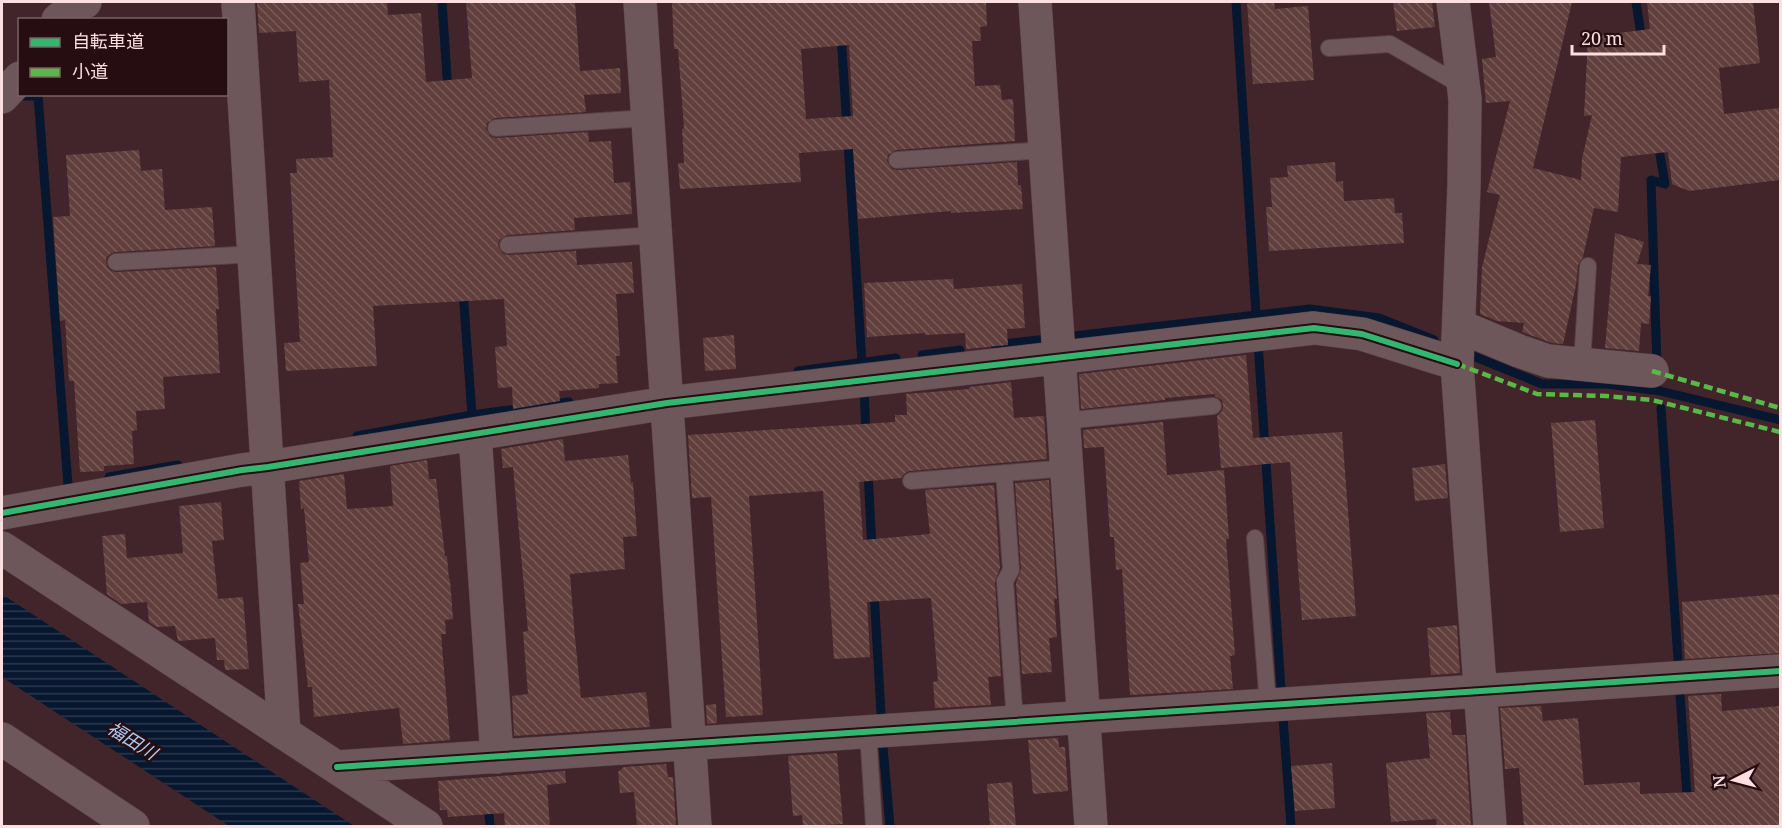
<svg xmlns="http://www.w3.org/2000/svg" width="1782" height="828" viewBox="0 0 1782 828" font-family="'Noto Serif','Noto Sans JP',serif">
<style>
.water{fill:url(#water-rules)}
.lines{fill:none;stroke-linecap:round;stroke-linejoin:round}
.stream{stroke:#07172f;stroke-width:9}
.building{fill:url(#building-back-hatch);fill-rule:evenodd}
.lane-casing{stroke:#584144;stroke-width:18}
.street-casing{stroke:#584144;stroke-width:34}
.lane{stroke:#6d575a;stroke-width:16}
.street{stroke:#6d575a;stroke-width:33}
.quiet{stroke:#58b947;stroke-width:4.5;stroke-dasharray:9 4.5;stroke-linecap:butt}
.cycleway-casing{stroke:#250d11;stroke-width:10}
.cycleway{stroke:#33b770;stroke-width:6}
.labels{text-anchor:middle;stroke-width:5;stroke-linejoin:round;paint-order:stroke}
.water-label{font-size:18px;font-style:italic;fill:#a9cdf7;stroke:#250d11}
</style>
<defs>
<pattern id="water-rules" width="6" height="5" patternUnits="userSpaceOnUse" patternTransform="scale(1.5)"><rect width="6" height="5" fill="#07172f"/><path d="M0 2.5h6" fill="none" stroke="#2c384d"/></pattern>
<pattern id="building-back-hatch" width="6" height="6" patternUnits="userSpaceOnUse" patternTransform="scale(1.5)"><rect width="6" height="6" fill="#613f3d"/><path d="M-1 5l2 2M0 0l6 6M5-1l2 2" fill="none" stroke="#795a59"/></pattern>
</defs>
<rect width="100%" height="100%" fill="#41252a"/>
<path class="water" d="M2,594L354,826H229L2,677Z"/>
<g class="lines">
<path class="stream" d="M442,2L448,92
M1236,2L1256,314
M1636,2L1642,41
M841,34L862,363
M23,96H38L68,485
M463,291L472,415
M1258,342L1281,689
M995,345L1310,309L1379,318L1434,340
M1463,352L1542,384H1607L1660,391L1780,420
M922,355L960,350
M1657,366L1651,180L1665,184L1658,143
M798,371L896,358
M864,387L866,436
M1661,408L1678,660
M357,436L472,415L569,402
M868,471L872,550
M109,477L178,465
M874,591L881,714
M1680,694L1689,826
M1283,718L1291,826
M883,747L890,826
M488,802L490,826"/>
</g>
<path class="building" d="M257,2H387L388,15L421,13L426,82L472,78L466,2H575L580,71L620,68L621,93L584,95L586,112L495,118L487,123L486,129L491,137L496,138L588,132L589,142L611,141L614,183L630,182L632,214L574,218L575,230L507,235L499,240L498,246L503,254L509,255L576,251L577,265L632,262L634,293L616,294L620,356H616L618,383L599,384V388L559,391L560,401L513,409L512,387L498,388L495,347L507,346L504,299L373,306L377,366L286,371L284,343L300,342L290,173H297L296,159L333,157L329,80L299,82L296,31L259,33Z
M672,2H986L987,26L980,27L981,41H972L975,86L1000,85L1002,100L1013,99L1015,141L896,150L888,155L887,161L892,169L898,170L1017,162L1018,185H1021L1023,209L951,213V211L858,219L853,149L799,153L801,182L680,189L678,163H684L682,129L684,128L678,49H674ZM849,45L853,116L806,119L801,49Z
M1247,2H1274L1275,9L1308,6L1314,80L1253,84Z
M1393,2H1432L1435,27L1397,31Z
M1489,2H1572L1533,168L1581,180L1582,159L1592,115L1584,116L1588,37L1650,29L1647,2H1753L1760,63L1719,68L1724,114L1780,108V180L1689,191L1672,184L1668,152L1621,157L1618,212L1594,208L1583,257L1578,265L1576,285L1563,344L1552,343L1522,332L1524,323L1497,321L1480,314L1482,267L1500,195L1487,192L1510,101L1486,103L1482,59L1496,57Z
M139,150L141,171L162,169L165,210L212,207L215,246L115,252L110,254L106,258L107,267L111,271L117,272L216,267L219,309H216L220,373L163,377L165,409L136,411L137,430L132,431L134,464L104,466V471L80,472L74,381H69L65,320L60,321L53,217L70,216L66,155Z
M1335,162L1336,182L1343,181L1344,201L1394,198L1395,213H1402L1404,243L1269,251L1266,207H1272L1270,178L1288,177L1287,166Z
M1615,233L1644,242L1637,264L1651,265L1648,296H1651L1649,324L1641,323L1639,351L1605,348Z
M953,279L954,289L1022,284L1025,328L1007,329L1008,345L966,349L965,333L925,335V333L867,337L864,283Z
M734,335L736,369L705,371L703,338Z
M1246,355L1253,438L1342,432L1356,616L1302,620L1290,462L1221,468L1217,416L1222,411L1223,406L1222,400L1215,396V394L1165,398V400L1081,409L1079,374Z
M1011,382L1014,418L1044,416L1047,459L910,471L905,473L901,478L859,482L863,540L930,534L925,490L994,485L1000,568L995,582L1001,676L988,677L991,705L935,708L933,682L938,681L931,598L867,602L870,657L834,659L823,491L749,496L763,715L726,717L711,497L692,498L688,435L895,422V415H907L906,394L969,389V387Z
M1595,420L1604,528L1560,532L1551,423Z
M1163,422L1167,475L1224,470L1229,539H1226L1235,655L1230,656L1233,689L1130,695L1122,569L1116,570L1114,537H1110L1104,447L1084,448L1083,430Z
M563,439L565,461L628,455L631,483L633,482L637,536L623,537L625,569L570,574L574,627L581,698L646,692L650,727L514,736L512,696L528,694L523,632L528,631L513,467L503,468L501,449Z
M427,460L429,479H436L445,556H447L449,579H450L453,619L445,620L446,634H441L450,740L403,744L399,708L314,717L312,687H308L298,604H304L300,563L309,562L304,508L301,509L299,481L344,474L347,509L393,506L390,466Z
M1445,464L1448,498L1415,501L1412,468Z
M1049,480L1057,599H1054L1057,637L1049,638L1052,672L1022,674L1016,583L1021,569L1015,483Z
M221,502L224,540L212,541L218,599L243,597L249,669L225,670L224,660H217L215,638L178,641L175,626L157,627L149,622L147,602L121,604L107,594L102,536L125,534L127,558L183,553L179,506Z
M1780,594V653L1685,659L1682,602Z
M1457,625L1460,673L1431,675L1427,628Z
M1721,694L1722,711L1780,706V826H1524L1519,768L1505,769L1500,708L1541,706L1543,721L1578,718L1584,785L1640,782V794L1695,792L1688,696Z
M716,704L717,723L707,724L706,705Z
M1450,712L1452,735H1465L1471,826H1437L1436,819L1391,822L1386,763L1430,758L1426,713Z
M1058,738L1059,747H1065L1068,791L1033,794L1028,740Z
M837,753L843,824L803,826L802,815L793,816L788,756Z
M1332,763L1335,808L1295,811L1291,766Z
M666,764L668,777H673L676,826H637L634,792L620,793L618,772L624,767Z
M565,771L566,783L547,785L550,826H505L504,813L448,817L447,810H440L438,781Z
M1012,782L1016,826H990L987,784Z"/>
<g class="lines">
<g class="lane-casing">
<path id="lane" d="M1329,48L1390,44L1464,87
M496,128L647,118
M897,160L1045,150
M508,245L655,235
M116,262L254,254
M1582,364L1588,266
M1063,421L1213,406
M1004,473L1011,570L1005,581L1015,722
M911,481L1067,468
M1255,538L1268,705
M868,732L874,826"/>
</g>
<g class="street-casing">
<path id="street" d="M238,2L284,733
M640,2L695,826
M1035,2L1091,826
M1453,2L1465,99L1464,185L1457,364L1490,826
M58,20L78,4L85,2
M2,97L20,78
M1459,326L1519,351L1548,361L1652,371
M475,434L497,757
M2,513L242,470L268,467L667,403L1314,328L1362,334L1457,364
M2,548L426,826
M2,739L133,826
M337,767L1780,671"/>
</g>
<use href="#lane" class="lane"/>
<use href="#street" class="street"/>
<path class="quiet" d="M1457,364L1537,394L1606,396L1652,400L1780,432
M1652,371L1780,408"/>
<g class="cycleway-casing">
<path id="cycleway" d="M2,513L242,470L268,467L667,403L1314,328L1362,334L1457,364
M337,767L1780,671"/>
</g>
<use href="#cycleway" class="cycleway"/>
</g>
<g class="labels">
<g class="water-label">
<text transform="translate(132 741) rotate(32)" y="6">福田川</text>
</g>
</g>
<rect width="1782" height="828" fill="none" stroke="#fcdfe1" stroke-width="6"/>
<rect x="18" y="18" width="210" height="78" fill="#250d11" stroke="#7b6164" stroke-width="1.5"/>
<rect x="30" y="38" width="30" height="9" fill="#33b770" stroke="#7b6164" stroke-width="1.5"/>
<text x="72" y="48" font-size="18" fill="#fcdfe1">自転車道</text>
<rect x="30" y="68" width="30" height="9" fill="#58b947" stroke="#7b6164" stroke-width="1.5"/>
<text x="72" y="78" font-size="18" fill="#fcdfe1">小道</text>
<g transform="translate(1734 780) rotate(264)" stroke="#250d11" stroke-width="4.5" paint-order="stroke">
<path d="M0-4.5L10 22L0 15L-10 22Z" fill="#fcdfe1"/>
<text y="-9" font-size="16" font-weight="bold" text-anchor="middle" fill="#fcdfe1">N</text>
</g>
<path d="M1572 45v9h92v-9" fill="none" stroke="#fcdfe1" stroke-width="3"/>
<text x="1581" y="45" font-size="18" fill="#fcdfe1" stroke="#250d11" stroke-width="4.5" paint-order="stroke">20 m</text>
</svg>
